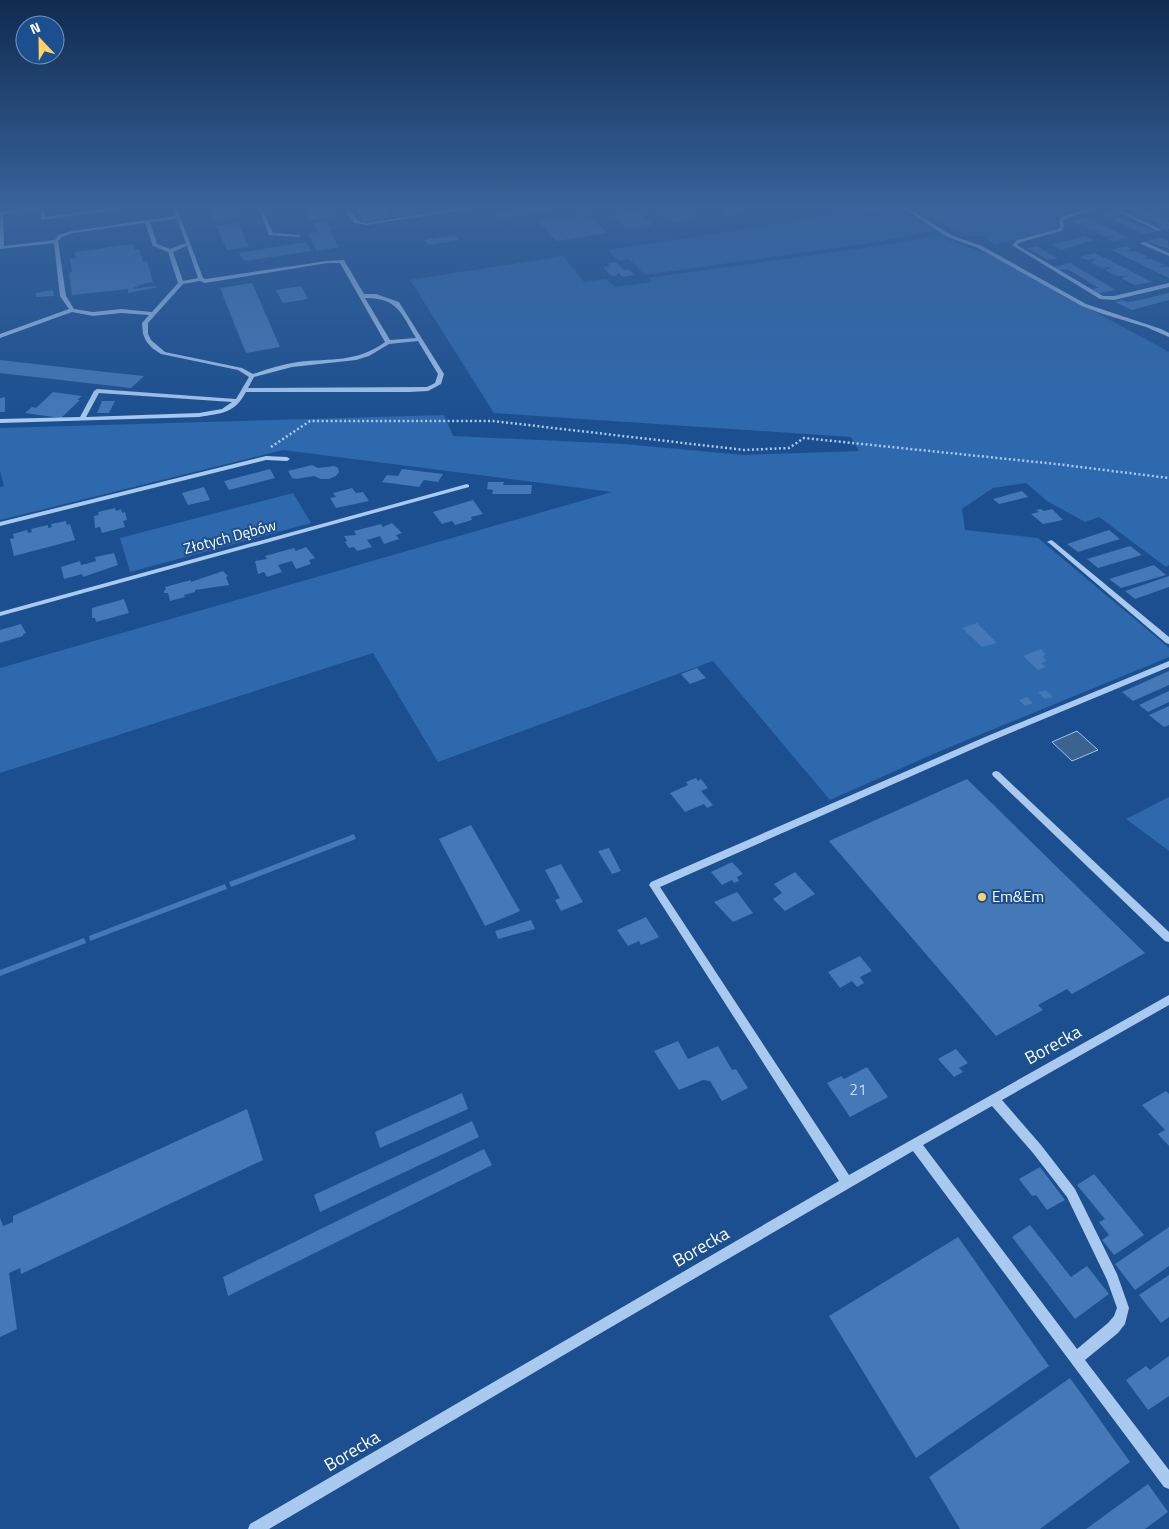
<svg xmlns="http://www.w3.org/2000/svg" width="1169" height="1529" viewBox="0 0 1169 1529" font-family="'Titillium Web',sans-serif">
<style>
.green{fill:#2e69ad}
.water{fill:#3c6290;stroke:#9cc4f0}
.building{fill:#4478b7}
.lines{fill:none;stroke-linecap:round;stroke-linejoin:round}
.path{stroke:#a9c9ee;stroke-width:2.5;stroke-dasharray:2 2.5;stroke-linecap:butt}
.minor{fill:#a9c9ee;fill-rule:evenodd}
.poi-dot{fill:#ffd166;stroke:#1b4f8f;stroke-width:2}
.labels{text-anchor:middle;stroke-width:4;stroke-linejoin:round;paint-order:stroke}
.street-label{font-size:15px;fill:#fff;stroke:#1b4f8f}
.poi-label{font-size:15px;fill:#fff;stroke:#1b4f8f;text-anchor:start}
.near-number-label{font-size:15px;fill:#d0dded}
.near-street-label{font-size:18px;fill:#fff;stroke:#1b4f8f}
</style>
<rect width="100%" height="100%" fill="#1b4f8f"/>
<path class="green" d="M917,208H1082L1079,210L1053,216L1058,227L1054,229L995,245L982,236H966L953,230Z
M854,212L868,217L905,213L934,231L870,243L645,275L629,259L618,261L608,250Z
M940,235L950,241L987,253L1169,352V565L1166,567L1099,517L1085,522L1047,501L1026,483L993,488L962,509L965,530L1038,538L1169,648V657L933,754L830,800L713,661L438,762L373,653L0,773V668L612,492L283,450L0,520V487L4,486L0,471V428L444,415L453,436L624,444L744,455L859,451L851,437L494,413L410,280L563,256L584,282L606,279L615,287L652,282L649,278L878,246Z
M293,493L311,523L130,572L120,538Z
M1169,797V851L1126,819Z"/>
<path class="water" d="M1077,731L1098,750L1072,761L1052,742Z"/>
<path class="building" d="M209,208H231L236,218L214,221Z
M304,208H326L331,217L311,220Z
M355,208H384L390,217L363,221Z
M419,208L444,209L397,216L394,212Z
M524,208H552L554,210L500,218L495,213Z
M659,208H683L695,218L675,222Z
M717,208H741L744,210L729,213L732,215L725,216Z
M865,208H885L890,211L874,214Z
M1125,208H1138L1169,222V229L1165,230L1158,226L1162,225Z
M37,209V213L12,216L13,213Z
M1115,211L1122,214L1116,216L1140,226L1158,231L1143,234L1101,214Z
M638,212L653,225L627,229L613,216Z
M587,214L607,233L557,241L538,221Z
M1086,218L1115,231L1129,238L1113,241L1108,239L1114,237L1113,236L1105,237L1094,232L1100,230H1091L1080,225L1086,223L1084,222L1077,224L1071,221Z
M326,221L332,230H329L339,247L317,251L308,233L318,232L313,223Z
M238,223L249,247L227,250L216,226Z
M455,235L459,240L428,245L424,240Z
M1085,236L1094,240L1061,250L1052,245Z
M1161,238L1168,241L1169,249L1145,241Z
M306,242L311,251L244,261L239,253Z
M132,244L134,250L139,249L143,262L147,261L153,282L139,285V286L133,288V289L154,286L158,287L128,293V289L72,295L69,273L72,272L70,259L76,258L75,252Z
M1037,246L1052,255L1058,259L1048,260L1027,248Z
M1126,246L1132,249L1126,251L1129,252L1135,251L1148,257L1142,259H1151L1165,265L1158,267H1169V278L1111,250Z
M1095,253L1135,273L1152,282L1135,285L1121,278L1128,276H1118L1105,270L1112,268L1109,267L1102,268L1090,262L1096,260L1093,259L1087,260L1080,257Z
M616,262L624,270L628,269L634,275L622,277L619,273L617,274L618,275L612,276L603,267L610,266L607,263Z
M1070,263L1109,286L1116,290L1099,293L1092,289L1099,288L1094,285L1067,269L1060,270L1054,267Z
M252,283L280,347L246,353L220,288Z
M301,286L308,299L283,303L276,290Z
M53,290L54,296L36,297V293Z
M1169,293V300L1132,310L1115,302L1122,300L1128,302L1135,301Z
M0,360L106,372L144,376L131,388L0,373Z
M53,392L82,396L77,400H80L61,418L25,413L32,407L36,408Z
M5,397V412H0V398Z
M102,401H115L109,413H97Z
M312,465L318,468L334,466L338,468L339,472L336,476L329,479H321L314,476L296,479L292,478L288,471Z
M270,469L275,478L229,490L224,481Z
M402,469L443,474L438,482L424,480L419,487L382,482L387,475L398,476Z
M488,482H504L503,485H532L531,494H492L493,490L487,489Z
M204,487L210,500L188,505L182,493Z
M352,488L356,493L363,492L369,501L336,508L330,498L336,497L333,493Z
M1022,491L1028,497L999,504L993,499Z
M473,500L483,514L471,517L472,520L455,525L452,521L442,524L433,512Z
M115,508L116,511L121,509L122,513L125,512L127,520L123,521L125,527L102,533L100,527L95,528L94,516L99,515L98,512Z
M1041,509L1044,511L1052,509L1063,520L1043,524L1031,514L1039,512L1036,510Z
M66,521L67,525L70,524L75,540L14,556L10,539L14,538L13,534L27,530L28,533L32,532L31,529L48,525V528L52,527L51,524Z
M392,523L402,533L396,535L399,539L384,544L380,536L374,538L367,540L372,547L357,551L354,547L349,548L345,542L347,541L344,536L356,535L354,531L381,524L383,527Z
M1109,530L1120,539L1078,552L1067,544Z
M1130,546L1142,555L1098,568L1087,559Z
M306,547L315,558L309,560L311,564L296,569L292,561L278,565L282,572L267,577L264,572L258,574L255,561L267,559L265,556L294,548L296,551Z
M114,553L118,565L83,577L82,574L64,579L61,567L80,561L81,565L89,563L96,561L95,557Z
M1154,565L1166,575L1121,588L1109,579Z
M223,571L228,576L226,577L229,585L195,590V592L184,595L185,597L170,601L168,593H164V591L166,589L165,587L191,580V582Z
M1169,576V587L1135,599L1125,591Z
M124,599L129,613L96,622L95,618H92V608Z
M977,623L997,643L982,647L962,628Z
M21,624L26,633L23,634V636L0,643V630Z
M1041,649L1046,655L1042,656L1047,661L1041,663L1046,667L1038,670L1023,656Z
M697,668L706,678L690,684L681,674Z
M1169,671V685L1133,701L1122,692Z
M1046,690L1053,697L1045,699L1038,692Z
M1169,691V702L1148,712L1139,705Z
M1027,697L1033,703L1025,706L1019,700Z
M1169,706V725L1164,727L1149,715Z
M696,778L698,781L701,779L708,788L701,791L713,805L707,808L704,804L685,812L670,793L688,785L686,782Z
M967,779L1145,953L1072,994L1067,989L1038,1005L1043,1010L996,1036L829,841Z
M471,825L520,911L485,926L439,839Z
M354,834L356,839L231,887L229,882Z
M609,848L621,871L612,874L598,851Z
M732,862L743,874L737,877L739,881L734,883L732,880L722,885L711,872Z
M561,864L583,902L561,911L555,900L560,898L545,870Z
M795,872L815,894L785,911L773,899L782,893L774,884Z
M225,884L227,889L90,941L89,936Z
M737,892L753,913L733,922L714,902Z
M646,917L659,937L641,945L639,941L628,946L617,930Z
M531,920L535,929L498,939L495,931Z
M84,938L86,943L0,976V970Z
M860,956L872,971L860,977L864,983L857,987L852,981L840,988L828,972Z
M678,1041L688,1059L718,1046L732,1070L736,1069L748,1088L722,1101L710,1081L703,1080L679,1090L654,1051Z
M956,1049L968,1063L959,1068L963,1072L954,1077L938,1059Z
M867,1067L888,1097L850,1117L827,1083L841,1076L844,1079Z
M1166,1091L1169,1094V1146L1158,1134L1165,1130L1142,1105Z
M462,1093L468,1109L380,1148L375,1132Z
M247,1109L263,1160L21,1274L20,1268L9,1273L17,1329L0,1337V1218L3,1226L13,1222V1216Z
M472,1121L479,1137L320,1212L314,1195Z
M484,1149L492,1165L228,1296L223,1277Z
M1040,1167L1065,1200L1047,1210L1036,1195L1032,1196L1019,1179Z
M1094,1174L1144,1235L1114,1255L1102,1240L1109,1235L1099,1222L1105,1219L1077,1185Z
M1030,1225L1071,1277L1087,1266L1109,1294L1075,1319L1012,1237Z
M1169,1227V1266L1135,1290L1115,1264Z
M958,1237L1049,1366L916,1458L829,1316Z
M1169,1275V1317L1161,1323L1139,1295Z
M1169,1356V1396L1148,1410L1126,1380L1146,1366L1150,1370Z
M1070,1378L1130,1462L1040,1529H960L929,1477Z
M1148,1484L1168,1512L1145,1529H1086Z"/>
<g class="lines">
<path class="path" d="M271,447L310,421H493L744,450L789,448L804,438L1056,464L1169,478"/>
<path class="minor" d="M28,208H39L3,214L4,246L55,240L58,235L72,231L176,216L173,208H177L203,278L206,279L327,261L344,260L364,294H376L399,302L444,374L441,384L428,391L409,392H246C234,414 222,413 199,417L0,423V419L80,417L94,391L97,389L236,399L249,377L238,370L161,354L152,348L146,341L143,334L142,323L149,315L121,313L93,316L72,312L0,338V334L69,309L60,296L54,243L0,249V212ZM177,219L186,243L170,249L157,244L150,222ZM145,223L153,246L168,252L178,283L152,312L121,309L93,312L74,309L66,296L58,241L62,237L73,233ZM187,246L198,278L183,281L173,252ZM327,263H340L385,342C356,363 331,358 298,362C283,364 268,369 253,374L242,368L165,352L151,340L148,334V323L183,284L200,281L205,283ZM365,298C398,298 401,313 416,338L390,340ZM418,341L438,374L435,383L427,387L248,388L254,377L292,367L356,360L369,356L389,344ZM99,393L232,402L222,409L199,413L86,417Z
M40,208H44L45,217L114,208H125L43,220L41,219Z
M258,208H262L273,233L299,235L301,236L299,237L269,235Z
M344,208H348L358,221L367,223L463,208H473L367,225L354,223Z
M903,208H908L951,235L982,246L1086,304L1161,329L1169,333V337L1146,327L1103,314L1082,306L978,248L947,237Z
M1091,208H1098L1065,219L1063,221L1064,227L1062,231L1021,242L1017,245L1103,296H1114L1169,283V287L1114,300L1100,299L1012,245L1017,240L1058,229L1060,227L1059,221L1061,217Z
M1110,208H1116L1162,230L1158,231Z
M1141,242H1145L1169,253V256L1141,244Z
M266,456L287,457L290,459L287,461L266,460L0,526V522Z
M467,484L469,485V487L0,616V612Z
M1051,540L1053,541L1169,637V644L1166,643L1049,543L1047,542Z
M1169,661V667L991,741L660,887L849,1175L1169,995V1005L1002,1100L1041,1145L1075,1189L1117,1274L1129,1308L1125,1324L1118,1333L1085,1360L1169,1470V1489L1164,1487L913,1151L601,1333L269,1529H248L250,1524L839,1181L651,888L649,885L651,882L985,737ZM992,1106L1033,1153L1067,1197L1107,1280L1117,1308L1114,1316L1108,1323L1077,1349L923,1145Z
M996,771L999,772L1169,932V942L1165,941L993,776L992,774L993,772Z"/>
</g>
<linearGradient id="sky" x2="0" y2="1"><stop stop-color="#0f2b4f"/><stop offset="0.49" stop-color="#39639b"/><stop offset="1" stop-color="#39639b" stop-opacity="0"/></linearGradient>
<rect width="1169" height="422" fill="url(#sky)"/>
<circle class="poi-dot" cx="982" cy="897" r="5"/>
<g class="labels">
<g class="street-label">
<text transform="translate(230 537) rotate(-15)" y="5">Złotych Dębów</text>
</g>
<g class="poi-label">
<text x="992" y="902">Em&amp;Em</text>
</g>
<g class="near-number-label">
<text x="858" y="1095">21</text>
</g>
<g class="near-street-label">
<text transform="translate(1053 1045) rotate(-29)" y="6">Borecka</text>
<text transform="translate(701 1247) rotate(-30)" y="6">Borecka</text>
<text transform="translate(352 1451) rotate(-31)" y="6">Borecka</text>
</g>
</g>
<g transform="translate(40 40) rotate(338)"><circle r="24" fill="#1b4f8f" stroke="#7695bc"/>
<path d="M0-4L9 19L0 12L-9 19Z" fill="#ffd166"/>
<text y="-8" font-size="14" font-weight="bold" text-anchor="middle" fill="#ffffff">N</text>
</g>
</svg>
